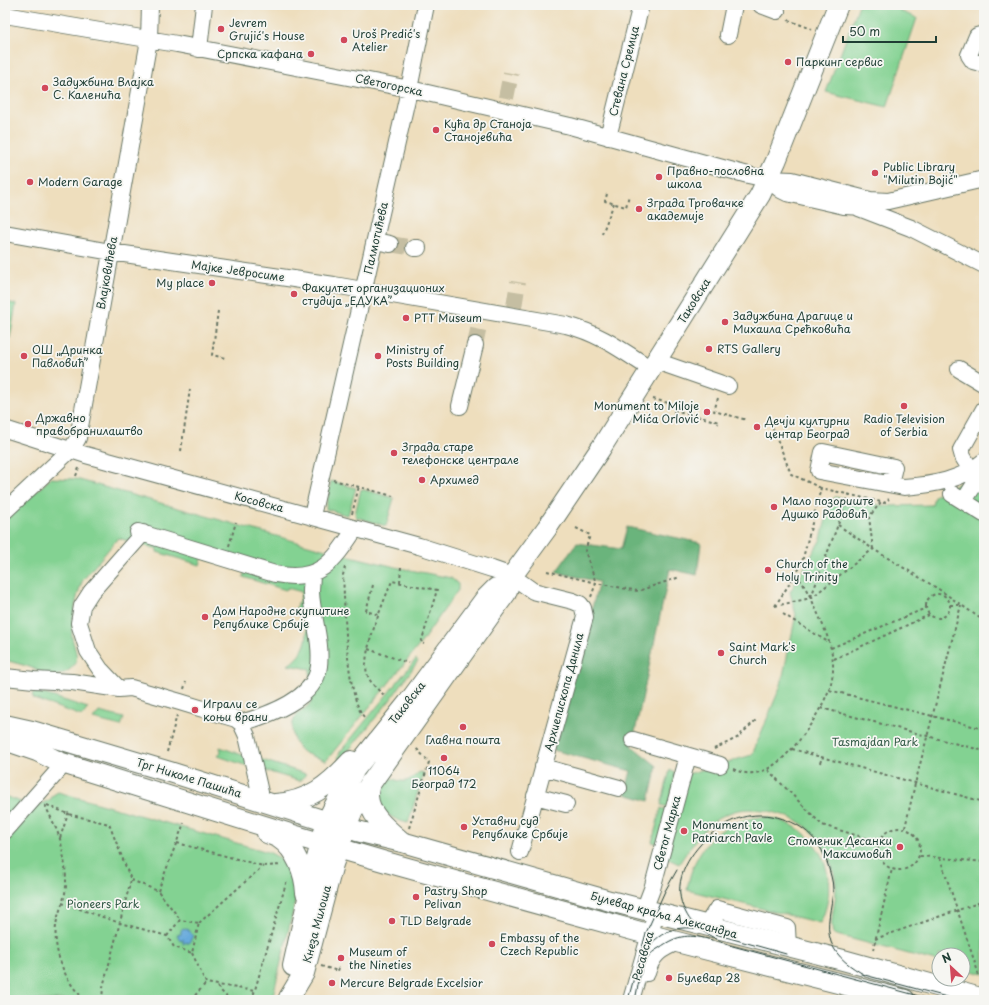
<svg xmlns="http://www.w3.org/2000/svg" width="989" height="1005" viewBox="0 0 989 1005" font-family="'Playpen Sans',sans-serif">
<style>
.green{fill:#83d292;stroke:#518863}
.forest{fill:#6ab47c;stroke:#447858}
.water{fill:#67aadc;stroke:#437488}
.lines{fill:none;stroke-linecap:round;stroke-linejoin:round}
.minor-tunnel{stroke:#c5bea2;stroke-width:16;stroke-dasharray:16 8;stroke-linecap:butt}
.minor-casing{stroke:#677564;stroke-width:18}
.major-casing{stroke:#677564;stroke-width:22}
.path{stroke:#677564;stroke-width:2;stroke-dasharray:3 3;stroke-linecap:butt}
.minor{stroke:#fff;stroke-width:16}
.major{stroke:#fff;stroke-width:20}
.tram{stroke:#1f3d34;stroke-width:1}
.poi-dot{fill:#d1495b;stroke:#f6f6f2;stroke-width:1.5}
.labels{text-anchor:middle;stroke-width:3.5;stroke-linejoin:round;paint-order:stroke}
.poi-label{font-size:11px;fill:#1f3d34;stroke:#f6f6f2;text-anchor:start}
.street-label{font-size:11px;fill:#1f3d34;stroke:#f6f6f2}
.park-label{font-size:11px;fill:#335b47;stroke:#f6f6f2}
</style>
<rect width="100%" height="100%" fill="#f6f6f2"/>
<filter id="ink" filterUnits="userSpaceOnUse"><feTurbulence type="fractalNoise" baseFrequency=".025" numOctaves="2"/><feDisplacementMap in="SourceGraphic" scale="8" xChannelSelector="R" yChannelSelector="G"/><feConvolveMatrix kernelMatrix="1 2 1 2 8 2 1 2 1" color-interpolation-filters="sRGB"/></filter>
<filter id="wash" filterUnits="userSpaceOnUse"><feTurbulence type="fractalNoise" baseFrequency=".012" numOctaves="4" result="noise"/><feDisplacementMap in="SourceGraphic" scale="16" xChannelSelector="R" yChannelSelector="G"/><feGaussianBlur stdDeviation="0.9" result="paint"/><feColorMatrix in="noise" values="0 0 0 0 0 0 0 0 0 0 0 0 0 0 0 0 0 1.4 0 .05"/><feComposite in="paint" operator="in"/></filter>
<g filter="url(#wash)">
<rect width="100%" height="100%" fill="#eedebd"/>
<path class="green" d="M859,5H902L900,11L917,18L887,107L826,92Z
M5,302L16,304L10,338L5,337Z
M984,471V974L963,969V955H939V962L833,934C829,918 836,904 836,889C836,879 833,868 829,859C825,848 818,836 809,829C792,814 751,803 729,813C706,822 692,844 679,864L666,858L688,774L752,755L781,685L796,615L790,592L821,539L830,503L835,497L886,506L932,505L934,496Z
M51,478L76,479L329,551L400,568L451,578L458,584V590L421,643L326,761C319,758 310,756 303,752C293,745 289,728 295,718C298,712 306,708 311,703L310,669L288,665C305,654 312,635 303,616L294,614L296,607H297L302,592L287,588L286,590L243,577L245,571L202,558L200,565L157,552V549L118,538L83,580C77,591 71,623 72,637C73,644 78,654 76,661C73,671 58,677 48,676C43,675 39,670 35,669C25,665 15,663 5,660V520Z
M331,481L356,488L348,515H346L326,509V507Z
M361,489L394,498L386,526L356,517L355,514Z
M416,659L418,661L391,699L340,761L338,757L340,752Z
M35,692H38L88,708L82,716L34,699L32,694Z
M99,712L124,718L121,726L93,719Z
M220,747L245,756L247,766L218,756L221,752Z
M256,758L306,774L300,781L259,769Z
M670,770L675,773L669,807L661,805Z
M419,772L424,773L408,823C381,817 372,801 390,778C404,783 408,783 419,772Z
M58,792L268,852C281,857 289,866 293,880L299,881V886L272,1000H7L5,998V841L36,806L51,799L53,795Z
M5,796L21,802L5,821Z
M661,808L667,810L659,844L652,842Z
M761,817C816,820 844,875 820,923L687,890C693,849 720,820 761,817Z"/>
<path class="forest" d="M627,527L701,543L697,575L670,569L632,746L657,766L649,801L625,794L631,771L553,750L599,582L556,572L577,543L621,549Z"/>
<path class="water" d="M183,928L187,929L193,936L188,944L187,942L183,944V939L180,940L177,935L181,934V930Z"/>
</g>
<g filter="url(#ink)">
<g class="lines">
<path class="minor-tunnel" d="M506,98L511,73
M390,244L414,248
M514,307L518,282
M475,345L479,325"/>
<g class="minor-casing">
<path id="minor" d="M761,5L777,11
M5,15L177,44L410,89L570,126L748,175L767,179L792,180L870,200L888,201L984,179
M984,34L977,36L969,55L973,61L984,64
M728,35L734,5
M199,49L204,5
M608,137L641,5
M767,179L781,190L787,193L844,206L866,207
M859,208L911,228L984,265
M5,233L111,252L334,285L566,325C599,333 623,351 651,369
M375,241L390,244
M414,248H418
M656,361L728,386
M959,369L984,384
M460,406L475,345
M5,429L86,455L419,546L492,569L512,576L533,591L573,601L580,604L583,608L585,617L520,852
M971,470L963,457L961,450L984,409
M890,484L894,467L823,452L819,471L904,487C932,485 963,480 984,461
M952,494L984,514
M964,501L974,485L984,477
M5,511L66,454L74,445L78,438L149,40L150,5
M312,516L407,99L426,5
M138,532L275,574C319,583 333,562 355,529
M5,677L34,680L72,682L119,689L131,688L180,702L236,719L241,723L247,736L262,801
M119,689L100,669L88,651L79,623L82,606L91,592L143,533
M241,723C268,715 316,699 319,666C322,641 312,616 311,592C311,586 312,580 312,574
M633,740L720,765
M543,767L619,788
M535,796L566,804
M5,831L64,764
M644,910L652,889L688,756
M706,926L717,909L787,928L788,947
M647,973C652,955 660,949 678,942
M631,1000L656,913"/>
</g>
<g class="major-casing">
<path id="major" d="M5,725L32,731L170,772L357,831L402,842L610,901L843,960L984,999
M5,740L37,751L59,762L303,838L386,862L669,940L905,1000
M370,783C369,787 368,792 368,796C369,815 387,829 401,841
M275,804C309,802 329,785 351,761
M267,833C271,835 275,836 279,838C296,849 305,873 306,893
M293,966L317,858L327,821L335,805L355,769L408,703L485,599L496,588
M289,998L304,973L333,864L346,827L353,810L361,797L498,604L506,593L512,576L547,528L601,448L683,318L760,195L776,161L838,5"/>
</g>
<path class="path" d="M788,20L812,29
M607,194L605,201L626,207L629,195
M602,234L614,203
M218,311L212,355L225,358
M718,398L714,411L747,420
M653,399L676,405L674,413
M674,410L719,422L718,424
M769,425L772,426L791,474L821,488
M181,451L190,389
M76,476L79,468
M333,480L393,496
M352,514L359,486
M838,525L873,549
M576,528L590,535L585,551L596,583L591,597
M229,546L236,522
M873,549L869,517L881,502
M345,567L343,575C345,605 345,698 365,718
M547,571L596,583L638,591L680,577
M795,575L802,582L811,598
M400,582L401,566
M373,585L366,611L379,615
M926 606a12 12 0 1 1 24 0a12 12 0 1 1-24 0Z
M811,597L849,495
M950,605H959
M775,606L801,566L821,488L881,502L884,503L889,499
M775,606L811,598
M783,614L828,642
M831,648L926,608
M368,649L408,663
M834,659L929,615
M184,689L186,682
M829,690C841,656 824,629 811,598L873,549L940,590L984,621
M384,695C377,689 369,682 367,673C361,653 384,601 392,581L437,590L421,643L424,644
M821,708L984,751
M714,749L737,738L756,720
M792,749L984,802
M167,752L177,715
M820,763L822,758
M733,769C740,772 746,774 754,773C785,770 818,717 829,690L984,729
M768,770L822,825L879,842
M45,805C50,816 56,827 60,839C63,850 66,870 66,881C67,894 60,908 57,920C51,946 64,984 86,1000
M47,805L68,814L109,824L131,880L103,987L102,1000
M878 849a21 21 0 1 1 42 0a21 21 0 1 1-42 0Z
M409,828L429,762L415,747
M905,828L915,784L961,605
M60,838L69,811
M177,843L263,866L282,865
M920,856L984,862
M940,858L978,972L977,976
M131,880L158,891L180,919
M158,891L184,823
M62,903L120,923L167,936L174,947L192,953L199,923L180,920L167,936
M199,923L263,866
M875,939L984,901
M873,950L892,869
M192,953L206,983L255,991
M321,966L338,971L339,967
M217,987L230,1000
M37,1000L62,997H81
M191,1000L206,983
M252,1000L287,880"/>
<use href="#minor" class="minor"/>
<use href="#major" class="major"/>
<path class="tram" d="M715,934L786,954
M725,944L934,1000
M729,945C716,939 703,933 693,923C690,920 688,917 686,913C670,885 687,856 709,836C726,820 749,812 772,816C801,822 819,837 828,865C830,873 833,881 833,889C832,908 825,924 831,942C837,958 851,967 865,975
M640,957C656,935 671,924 700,929
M861,974L958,1000
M628,1000L646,933L665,891L677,870
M635,1000C638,988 640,968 647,958C650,954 655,950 659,948C678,934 690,934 712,940"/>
</g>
</g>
<g class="poi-dot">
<circle cx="221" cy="29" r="4"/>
<circle cx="344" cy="40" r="4"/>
<circle cx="311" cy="54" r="4"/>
<circle cx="788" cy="62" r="4"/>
<circle cx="45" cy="88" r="4"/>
<circle cx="436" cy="130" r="4"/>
<circle cx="875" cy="173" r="4"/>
<circle cx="659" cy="177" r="4"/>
<circle cx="30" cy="182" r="4"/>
<circle cx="639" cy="209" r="4"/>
<circle cx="212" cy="283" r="4"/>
<circle cx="294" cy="294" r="4"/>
<circle cx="406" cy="318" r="4"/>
<circle cx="725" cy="322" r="4"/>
<circle cx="709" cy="349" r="4"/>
<circle cx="24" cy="356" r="4"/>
<circle cx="378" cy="356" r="4"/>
<circle cx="904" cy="406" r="4"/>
<circle cx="707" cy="412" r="4"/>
<circle cx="28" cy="424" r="4"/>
<circle cx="757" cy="427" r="4"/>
<circle cx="394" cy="453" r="4"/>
<circle cx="422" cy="480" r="4"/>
<circle cx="774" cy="507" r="4"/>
<circle cx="768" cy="570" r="4"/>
<circle cx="205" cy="617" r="4"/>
<circle cx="721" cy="653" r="4"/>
<circle cx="195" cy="710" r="4"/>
<circle cx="463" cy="727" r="4"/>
<circle cx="444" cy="758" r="4"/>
<circle cx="464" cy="827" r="4"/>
<circle cx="684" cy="831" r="4"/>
<circle cx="900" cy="847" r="4"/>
<circle cx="416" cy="897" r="4"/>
<circle cx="392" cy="921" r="4"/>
<circle cx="492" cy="944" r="4"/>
<circle cx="341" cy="958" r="4"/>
<circle cx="669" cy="978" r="4"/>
<circle cx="332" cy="983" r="4"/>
</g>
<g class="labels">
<g class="poi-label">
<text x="229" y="27">Jevrem<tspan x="229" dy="13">Grujić's House</tspan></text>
<text x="352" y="38">Uroš Predić's<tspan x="352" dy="13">Atelier</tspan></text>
<text x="303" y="58" text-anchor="end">Српска кафана</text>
<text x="796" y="66">Паркинг сервис</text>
<text x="53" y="86">Задужбина Влајка<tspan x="53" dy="13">С. Каленића</tspan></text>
<text x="444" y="128">Кућа др Станоја<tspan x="444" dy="13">Станојевића</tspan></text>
<text x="883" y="171">Public Library<tspan x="883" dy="13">"Milutin Bojić"</tspan></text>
<text x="667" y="175">Правно-пословна<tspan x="667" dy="13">школа</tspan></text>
<text x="38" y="186">Modern Garage</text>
<text x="647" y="207">Зграда Трговачке<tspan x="647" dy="13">академије</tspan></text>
<text x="204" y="287" text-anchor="end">My place</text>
<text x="302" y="292">Факултет организационих<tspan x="302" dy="13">студија „ЕДУКА”</tspan></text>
<text x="733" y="320">Задужбина Драгице и<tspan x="733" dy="13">Михаила Срећковића</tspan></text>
<text x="414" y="322">PTT Museum</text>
<text x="717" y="353">RTS Gallery</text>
<text x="32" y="354">ОШ „Дринка<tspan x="32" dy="13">Павловић”</tspan></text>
<text x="386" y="354">Ministry of<tspan x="386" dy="13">Posts Building</tspan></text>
<text x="699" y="410" text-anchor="end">Monument to Miloje<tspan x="699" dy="13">Mića Orlović</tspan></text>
<text x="36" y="422">Државно<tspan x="36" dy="13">правобранилаштво</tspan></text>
<text x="904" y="423" text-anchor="middle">Radio Television<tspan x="904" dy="13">of Serbia</tspan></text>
<text x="765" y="425">Дечји културни<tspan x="765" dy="13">центар Београд</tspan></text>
<text x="402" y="451">Зграда старе<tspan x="402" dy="13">телефонске централе</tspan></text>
<text x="430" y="484">Архимед</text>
<text x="782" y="505">Мало позориште<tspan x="782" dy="13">Душко Радовић</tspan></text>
<text x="776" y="568">Church of the<tspan x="776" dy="13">Holy Trinity</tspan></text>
<text x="213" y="615">Дом Народне скупштине<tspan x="213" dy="13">Републике Србије</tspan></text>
<text x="729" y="651">Saint Mark's<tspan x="729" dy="13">Church</tspan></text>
<text x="203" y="708">Играли се<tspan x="203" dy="13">коњи врани</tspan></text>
<text x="463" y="744" text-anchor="middle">Главна пошта</text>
<text x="444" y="775" text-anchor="middle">11064<tspan x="444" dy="13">Београд 172</tspan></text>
<text x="472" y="825">Уставни суд<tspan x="472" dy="13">Републике Србије</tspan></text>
<text x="692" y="829">Monument to<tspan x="692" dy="13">Patriarch Pavle</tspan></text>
<text x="892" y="845" text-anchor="end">Споменик Десанки<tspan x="892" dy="13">Максимовић</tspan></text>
<text x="424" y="895">Pastry Shop<tspan x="424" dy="13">Pelivan</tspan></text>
<text x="400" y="925">TLD Belgrade</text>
<text x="500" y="942">Embassy of the<tspan x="500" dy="13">Czech Republic</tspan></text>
<text x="349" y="956">Museum of<tspan x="349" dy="13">the Nineties</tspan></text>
<text x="677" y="982">Булевар 28</text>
<text x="340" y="987">Mercure Belgrade Excelsior</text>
</g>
<g class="street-label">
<text transform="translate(624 71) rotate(-76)" y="4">Стевана Сремца</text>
<text transform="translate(389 85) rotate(12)" y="4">Светогорска</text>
<text transform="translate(376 238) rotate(-77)" y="4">Палмотићева</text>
<text transform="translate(238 271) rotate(8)" y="4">Мајке Јевросиме</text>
<text transform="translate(107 273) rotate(-80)" y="4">Влајковићева</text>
<text transform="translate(694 301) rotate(-58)" y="4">Таковска</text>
<text transform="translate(259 502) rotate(15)" y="4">Косовска</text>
<text transform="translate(564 692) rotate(-75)" y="4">Архиепископа Данила</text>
<text transform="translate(407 703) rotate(-52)" y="4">Таковска</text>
<text transform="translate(189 778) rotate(17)" y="4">Трг Николе Пашића</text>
<text transform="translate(667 833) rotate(-75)" y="4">Светог Марка</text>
<text transform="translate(664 915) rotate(15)" y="4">Булевар краља Александра</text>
<text transform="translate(317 924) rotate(-75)" y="4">Кнеза Милоша</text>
<text transform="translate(643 956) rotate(-74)" y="4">Ресавска</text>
</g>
<g class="park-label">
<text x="875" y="746">Tasmajdan Park</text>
<text x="103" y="908">Pioneers Park</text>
</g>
</g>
<rect width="989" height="1005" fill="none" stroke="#f6f6f2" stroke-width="20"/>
<g transform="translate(951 967) rotate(334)"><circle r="19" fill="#f6f6f2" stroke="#a0aca6"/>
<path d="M0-3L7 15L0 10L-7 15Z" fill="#d1495b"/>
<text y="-6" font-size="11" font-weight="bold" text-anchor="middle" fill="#1f3d34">N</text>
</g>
<path d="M843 36v6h93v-6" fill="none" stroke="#1f3d34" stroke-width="2"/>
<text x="849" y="36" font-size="12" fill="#1f3d34" stroke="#f6f6f2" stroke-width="3" paint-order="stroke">50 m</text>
</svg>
